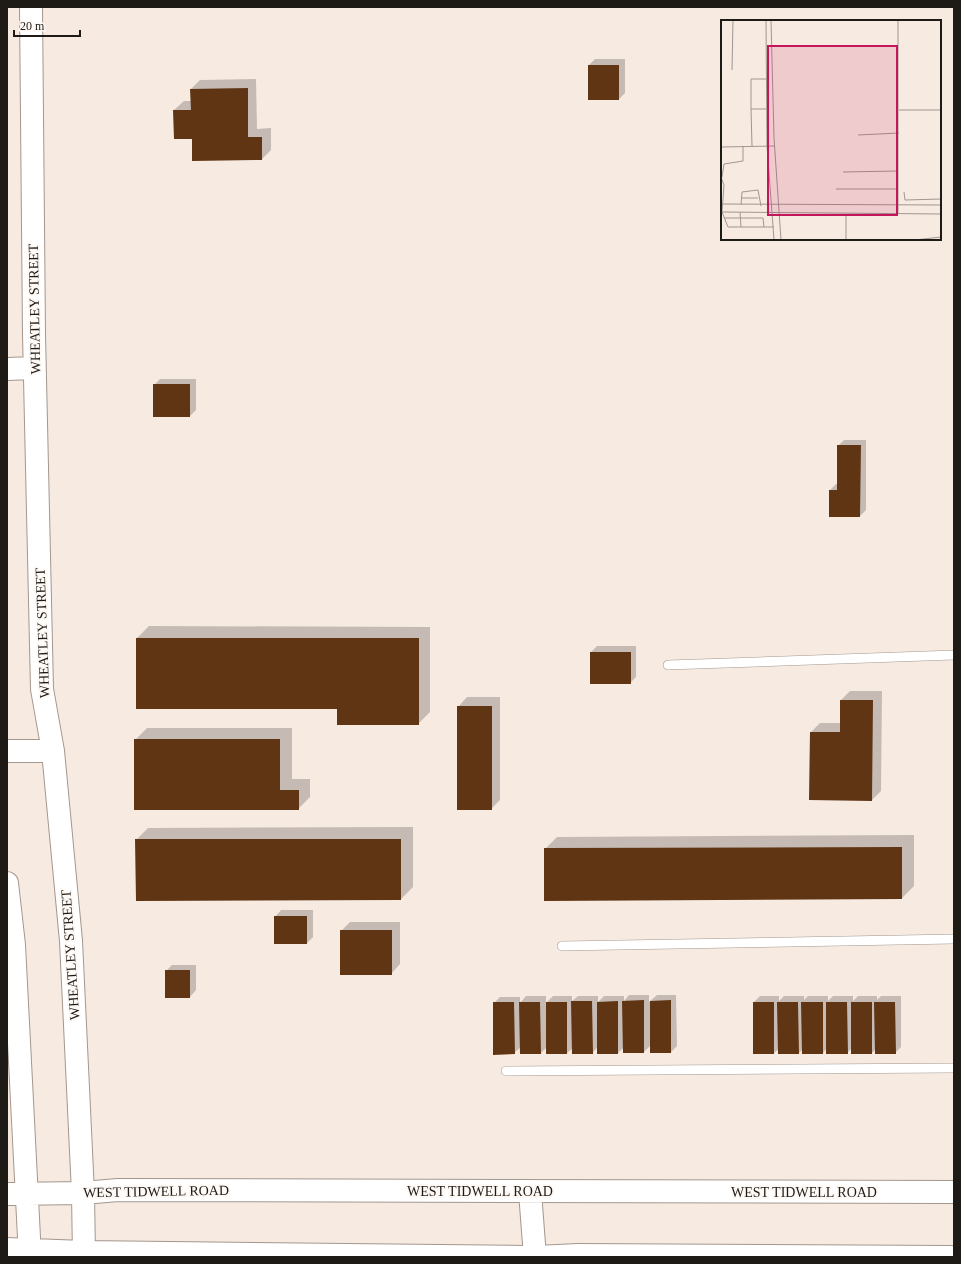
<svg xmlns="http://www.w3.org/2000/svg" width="961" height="1264" viewBox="0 0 961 1264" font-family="Georgia,serif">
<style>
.shadow{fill:#0003}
.building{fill:#5f3514}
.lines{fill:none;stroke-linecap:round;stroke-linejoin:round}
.lane-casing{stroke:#a3978e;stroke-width:10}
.secondary-casing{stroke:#a3978e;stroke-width:24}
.lane{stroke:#fff;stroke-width:9}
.secondary{stroke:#fff;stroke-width:22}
.labels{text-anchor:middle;stroke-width:4;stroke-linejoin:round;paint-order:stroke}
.street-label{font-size:14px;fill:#1e1a16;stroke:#fef9f5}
.inset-road{fill:none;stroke:#a09790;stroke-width:1}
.view{fill:#c2185b;fill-opacity:0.15;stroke:#c2185b;stroke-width:2}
.inset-edge{fill:none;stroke:#1e1a16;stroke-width:2}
</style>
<rect width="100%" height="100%" fill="#f7eae1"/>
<path class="shadow" d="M595,59H625V93L619,99L589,65Z
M256,79L257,129L271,128V150L262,159L193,138L174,110L184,101H191V89L200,80Z
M160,379H196V410L190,416L154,385Z
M844,440H866V510L860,516L830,490L836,484H838V446Z
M149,626L430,627V712L418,724L338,708L137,638Z
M597,646H636V677L630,683L591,652Z
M850,691H882L881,791L872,800L811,732L820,723H841V700Z
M467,697H500V800L491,809L458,707Z
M147,728H292V779H310V797L298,809L135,740Z
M413,827V887L401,899L136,840L148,828Z
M914,835V886L902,898L545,849L557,837Z
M281,910H313V937L307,943L275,917Z
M350,922H400V964L391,974L341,931Z
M172,965H196V990L190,997L166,971Z
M629,995H649V1002L657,995H676L677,1046L671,1052L651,1045L644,1052L624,1047L618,1053L598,1047L592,1053L573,1048L567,1053L547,1047L541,1053L521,1047L514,1053L494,1003L500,997H520V1003L526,996H546V1003L553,996H572V1001L578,996H598V1002L604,996H624V1001Z
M760,996H779V1001L784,996H804V1000L808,996H828V1001L833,996H853V1001L858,996H877V1000L881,996H901V1047L895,1053L876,1049L872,1053L852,1048L847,1053L827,1048L823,1053L803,1049L799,1053L779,1049L774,1053L754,1002Z"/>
<path class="building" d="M588,65H619V100H588Z
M248,88V137H262V160L192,161V139H174L173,110H191L190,89Z
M153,384H190V417H153Z
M837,445H861L860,517H829V490H837Z
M136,638H419V725H337V709H136Z
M590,652H631V684H590Z
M840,700H873L872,801L809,800L810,732H840Z
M457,706H492V810H457Z
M134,739H280V790H299V810H134Z
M135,839H401V900L136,901Z
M902,847V899L544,901V848Z
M274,916H307V944H274Z
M340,930H392V975H340Z
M165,970H190V998H165Z
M644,1000V1053H623L622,1001Z
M671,1000V1053H650V1001Z
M571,1001H592L593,1054H572Z
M618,1001V1054H597V1002Z
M493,1002H514L515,1054L493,1055Z
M519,1002H540L541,1054H520Z
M546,1002H567V1054H546Z
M753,1002H774V1054H753Z
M777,1002H798L799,1054H778Z
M801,1002H823V1054H802Z
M826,1002H847L848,1054H826Z
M851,1002H872V1054H851Z
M874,1002H895L896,1054H875Z"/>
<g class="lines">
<g class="lane-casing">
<path id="lane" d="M668,665L954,655
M562,946L954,939
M506,1071L954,1068"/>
</g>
<g class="secondary-casing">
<path id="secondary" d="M31,7L34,334L42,689L53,751L71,941L83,1193L84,1257
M7,369L34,368
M7,751H53
M7,883L14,945L30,1257
M530,1192L535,1257
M7,1194L83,1193L118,1190L954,1192
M7,1249L83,1252L527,1257
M537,1257L578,1255L951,1257"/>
</g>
<use href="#lane" class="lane"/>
<use href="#secondary" class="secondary"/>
</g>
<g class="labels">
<g class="street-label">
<text transform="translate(34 309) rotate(-91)" y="5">WHEATLEY STREET</text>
<text transform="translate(42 633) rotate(-92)" y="5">WHEATLEY STREET</text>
<text transform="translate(70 955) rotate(-94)" y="5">WHEATLEY STREET</text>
<text transform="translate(156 1191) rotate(-1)" y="5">WEST TIDWELL ROAD</text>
<text x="480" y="1196">WEST TIDWELL ROAD</text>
<text x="804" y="1197">WEST TIDWELL ROAD</text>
</g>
</g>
<g transform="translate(721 20)">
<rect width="220" height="220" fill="#f7eae1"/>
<path class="inset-road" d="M45,0L46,126L53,220M50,0L53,118L60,220M177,0V194M11,50L12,0M45,59H30V89H45M30,89L31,126M178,90H220M137,115L178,113M0,127L54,126M122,152L177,151M0,157L3,165L1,192L7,207H53M1,157L3,144L22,141V126M115,169H177M183,172L184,180L220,179M20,178H37M0,184L220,185M20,185L21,172L37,170L40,186M0,192L220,194M19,192L20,207M125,194V220M3,198H42L43,207M194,220L220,217"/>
<path class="view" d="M47,26H176V195H47Z"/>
<rect width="220" height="220" class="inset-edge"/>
</g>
<rect width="961" height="1264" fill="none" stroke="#1e1a16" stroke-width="16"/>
<path d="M14 30v6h66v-6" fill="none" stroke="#1e1a16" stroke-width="2"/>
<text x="20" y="30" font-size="12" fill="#1e1a16" stroke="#fef9f5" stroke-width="3" paint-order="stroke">20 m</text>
</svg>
